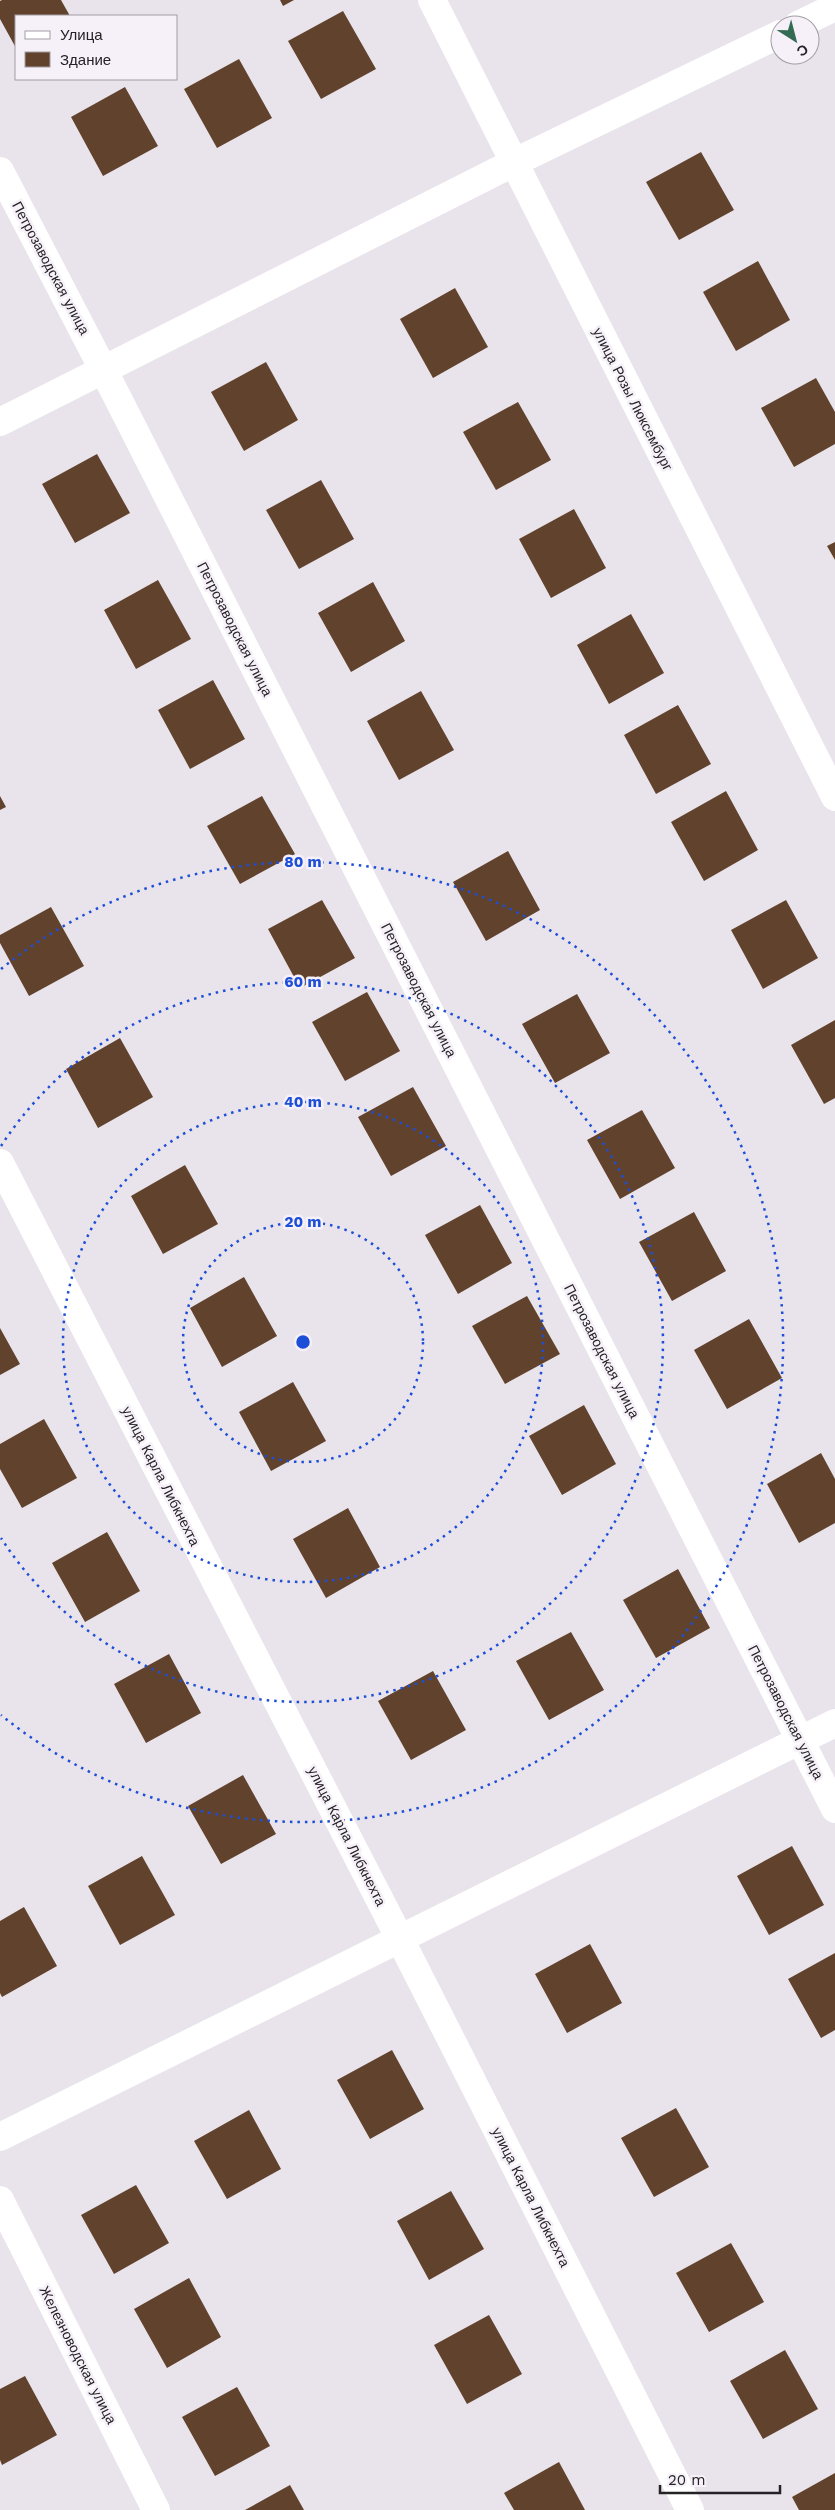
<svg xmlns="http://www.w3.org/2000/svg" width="835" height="2510" viewBox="0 0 835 2510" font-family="'Work Sans',sans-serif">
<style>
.building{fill:#61422c}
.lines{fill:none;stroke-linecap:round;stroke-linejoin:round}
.minor{stroke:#fff;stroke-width:28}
.ring{fill:none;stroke:#1d4ed8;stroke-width:2.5;stroke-dasharray:2.5 5}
.labels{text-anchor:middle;stroke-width:5;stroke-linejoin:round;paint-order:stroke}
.street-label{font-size:14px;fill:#252225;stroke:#f6f0f9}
.centre{fill:#1d4ed8;stroke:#f6f0f9;stroke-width:2.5}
.ring-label{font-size:15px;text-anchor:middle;font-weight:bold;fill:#1d4ed8;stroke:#f6f0f9;stroke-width:5;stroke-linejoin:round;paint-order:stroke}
</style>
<rect width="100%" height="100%" fill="#e9e3eb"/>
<path class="building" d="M2,0H61L70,16H16V48L0,19V1Z
M280,0H294L283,6Z
M343,11L376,69L321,99L288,41Z
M239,59L272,118L217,148L184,89Z
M125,87L158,146L103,176L71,117Z
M701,152L734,210L679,240L646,182Z
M758,261L790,320L736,351L703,292Z
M455,288L488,347L433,378L400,319Z
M266,362L298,420L244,451L211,392Z
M816,378L835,412V444L794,467L761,408Z
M518,402L551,460L496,490L463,432Z
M97,454L130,513L75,543L42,484Z
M321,480L354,539L299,569L266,510Z
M574,509L606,568L551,598L519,539Z
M835,542V560L827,546Z
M158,580L191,639L136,669L104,610Z
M373,582L405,641L351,672L318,613Z
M631,614L664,673L609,704L577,645Z
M213,680L245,739L190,769L158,710Z
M421,691L454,750L399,780L367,721Z
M678,705L711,764L656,794L624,735Z
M726,791L758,850L704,881L671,822Z
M0,796L6,807L0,810Z
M262,796L295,854L240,884L207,826Z
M508,851L540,910L486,941L453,882Z
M322,900L355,958L300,988L268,929Z
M786,900L818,958L763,989L731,930Z
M51,907L84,966L29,996L0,943V935Z
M367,992L400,1051L345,1081L312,1022Z
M577,994L610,1053L555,1083L522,1024Z
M835,1020V1098L824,1104L791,1045Z
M120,1038L153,1097L98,1128L66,1069Z
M413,1087L446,1146L391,1176L358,1117Z
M642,1110L675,1168L620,1199L587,1140Z
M185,1165L218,1224L163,1254L131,1196Z
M480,1205L512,1263L458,1294L425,1235Z
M694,1212L726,1271L672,1301L639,1242Z
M244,1277L277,1336L222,1367L190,1308Z
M527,1296L560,1354L505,1384L472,1326Z
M749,1319L782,1378L727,1409L694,1350Z
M0,1328L20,1364L0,1375Z
M293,1382L326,1441L271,1471L239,1412Z
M584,1405L616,1464L562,1495L529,1436Z
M44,1419L77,1478L22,1508L0,1469V1444Z
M821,1453L835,1479V1523L799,1543L767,1484Z
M348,1508L380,1567L326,1598L293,1539Z
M107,1532L140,1591L85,1622L52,1563Z
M678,1569L710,1628L656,1658L623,1600Z
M571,1632L604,1690L549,1720L516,1661Z
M169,1654L201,1713L146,1743L114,1684Z
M433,1671L466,1730L411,1760L378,1701Z
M243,1775L276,1834L221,1864L188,1806Z
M792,1846L824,1905L769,1935L737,1876Z
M142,1856L175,1915L120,1945L88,1886Z
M24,1907L57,1966L2,1997L0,1993V1921Z
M590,1944L622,2003L567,2033L535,1974Z
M835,1953V2030L821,2038L788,1979Z
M392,2050L424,2109L370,2139L337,2080Z
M676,2108L709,2167L654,2197L621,2138Z
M249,2110L281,2169L227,2199L194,2141Z
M136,2185L169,2243L114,2274L81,2215Z
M451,2191L484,2249L429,2280L397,2221Z
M731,2243L764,2302L709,2332L676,2273Z
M189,2278L221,2337L167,2368L134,2309Z
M489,2315L522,2374L467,2404L434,2345Z
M785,2350L818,2409L763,2439L730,2381Z
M25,2376L57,2435L2,2465L0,2460V2389Z
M237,2387L270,2446L215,2476L182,2417Z
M559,2462L585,2510H514L504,2493Z
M835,2473V2510H799L792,2497Z
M290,2485L304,2510H245Z"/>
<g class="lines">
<path class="minor" d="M432,0L835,797
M798,25L835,7
M0,171L104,371L835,1809
M0,422L513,163L780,34
M0,1163L400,1939L690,2510
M0,2137L835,1723
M0,2200L156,2510"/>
</g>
<g class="ring">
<circle cx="303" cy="1342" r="120"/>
<circle cx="303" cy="1342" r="240"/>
<path d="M1 1146A360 360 0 1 1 1 1538"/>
<path d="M1 969A480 480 0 1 1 1 1715"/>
</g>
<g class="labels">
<g class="street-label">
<text transform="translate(51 268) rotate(62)" y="5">Петрозаводская улица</text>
<text transform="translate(633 399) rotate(63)" y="5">улица Розы Люксембург</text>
<text transform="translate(235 629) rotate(63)" y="5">Петрозаводская улица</text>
<text transform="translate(419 990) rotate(63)" y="5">Петрозаводская улица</text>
<text transform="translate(602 1351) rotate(63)" y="5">Петрозаводская улица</text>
<text transform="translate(161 1476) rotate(63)" y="5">улица Карла Либкнехта</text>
<text transform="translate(786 1712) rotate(63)" y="5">Петрозаводская улица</text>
<text transform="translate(347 1836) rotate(63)" y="5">улица Карла Либкнехта</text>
<text transform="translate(531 2197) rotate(63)" y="5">улица Карла Либкнехта</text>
<text transform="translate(78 2355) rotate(63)" y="5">Железноводская улица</text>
</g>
</g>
<circle cx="303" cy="1342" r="8" class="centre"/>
<g class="ring-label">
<text x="303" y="867">80 m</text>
<text x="303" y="987">60 m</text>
<text x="303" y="1107">40 m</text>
<text x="303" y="1227">20 m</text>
</g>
<rect x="15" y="15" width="162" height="65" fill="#f6f0f9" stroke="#a29ea4"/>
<rect x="25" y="31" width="25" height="8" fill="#ffffff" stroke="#a29ea4"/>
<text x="60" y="40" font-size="15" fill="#252225">Улица</text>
<rect x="25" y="52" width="25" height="15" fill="#61422c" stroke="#a29ea4"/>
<text x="60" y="65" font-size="15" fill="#252225">Здание</text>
<g transform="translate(795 40) rotate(144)"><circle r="24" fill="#f6f0f9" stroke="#a29ea4"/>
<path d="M0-4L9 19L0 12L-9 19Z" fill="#336b53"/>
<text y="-8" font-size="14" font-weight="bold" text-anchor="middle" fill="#252225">С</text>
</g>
<path d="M660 2485v8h120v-8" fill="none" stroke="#252225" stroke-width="2.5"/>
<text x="668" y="2485" font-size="15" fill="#252225" stroke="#f6f0f9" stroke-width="4" paint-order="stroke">20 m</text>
</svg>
